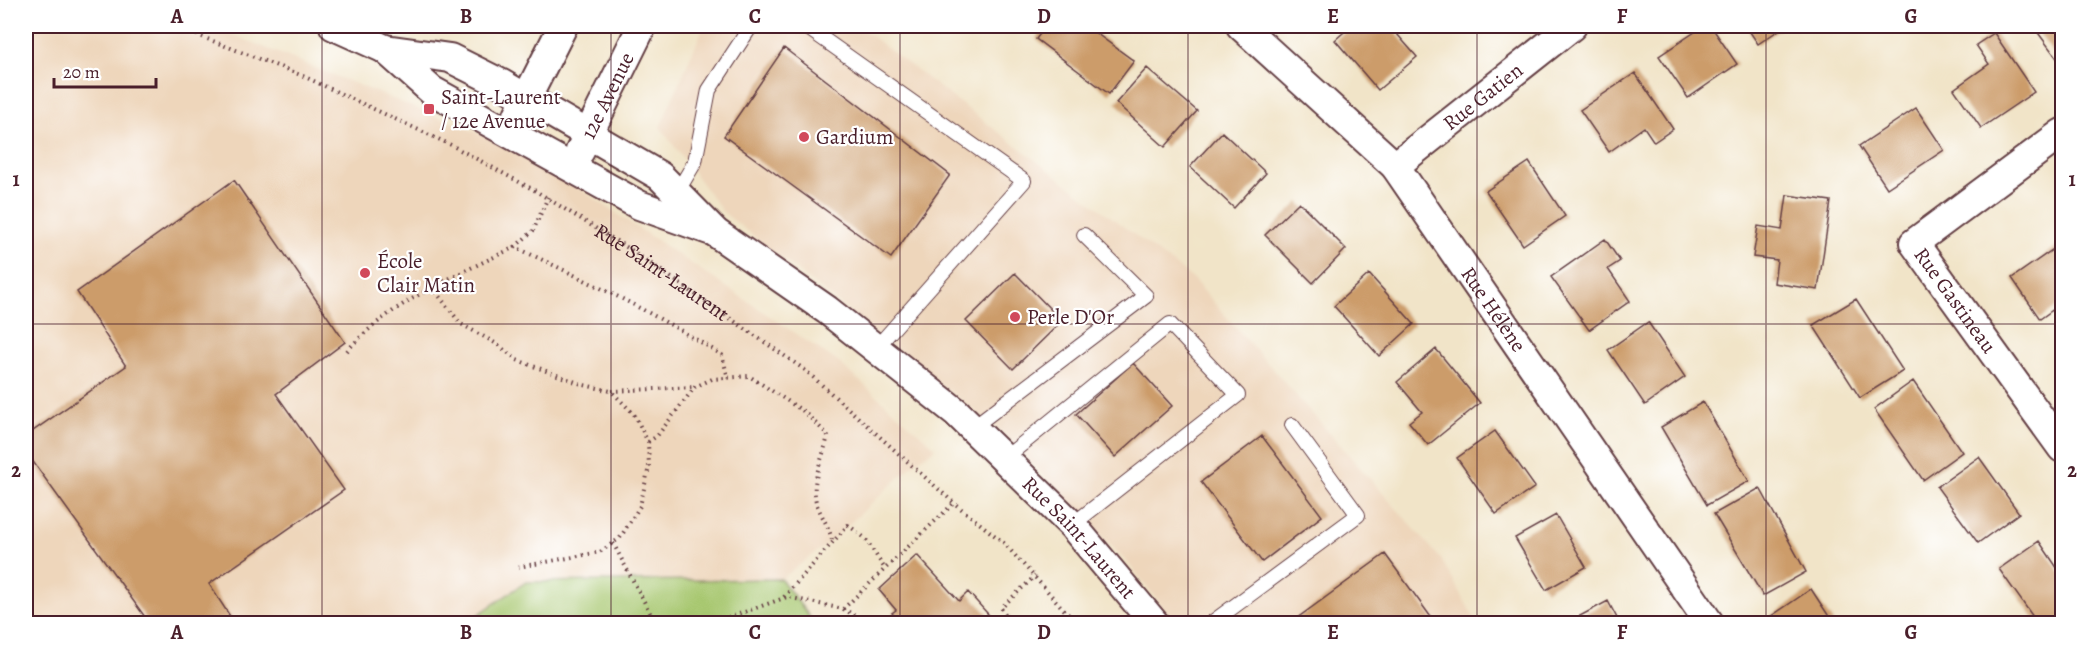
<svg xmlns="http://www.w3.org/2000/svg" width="2088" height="649" viewBox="0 0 2088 649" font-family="Alegreya,serif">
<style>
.built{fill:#eed6bb}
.green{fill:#a7c770;stroke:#78734e;stroke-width:1.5}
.building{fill:#cc9c6a}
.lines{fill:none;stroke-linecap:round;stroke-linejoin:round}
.service-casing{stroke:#633d43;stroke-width:16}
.minor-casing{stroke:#633d43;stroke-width:32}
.path{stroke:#633d43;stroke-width:4;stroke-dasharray:1.5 4.5;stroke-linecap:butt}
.service{stroke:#fff;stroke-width:14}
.minor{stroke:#fff;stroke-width:28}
.grid{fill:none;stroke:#4a1f2b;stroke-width:1.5;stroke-opacity:0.55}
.poi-dot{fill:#d1495b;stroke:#fff;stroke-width:2}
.labels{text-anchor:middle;stroke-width:4.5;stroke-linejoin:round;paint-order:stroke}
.street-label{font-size:21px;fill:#4a1f2b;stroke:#fff}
.poi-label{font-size:21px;fill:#4a1f2b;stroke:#fff;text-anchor:start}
.neatline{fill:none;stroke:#4a1f2b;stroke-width:2}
.grid-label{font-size:20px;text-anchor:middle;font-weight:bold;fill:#4a1f2b}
</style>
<rect width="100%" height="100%" fill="#fff"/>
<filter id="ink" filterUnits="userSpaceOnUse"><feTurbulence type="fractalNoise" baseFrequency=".0167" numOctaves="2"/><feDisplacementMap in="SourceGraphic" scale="12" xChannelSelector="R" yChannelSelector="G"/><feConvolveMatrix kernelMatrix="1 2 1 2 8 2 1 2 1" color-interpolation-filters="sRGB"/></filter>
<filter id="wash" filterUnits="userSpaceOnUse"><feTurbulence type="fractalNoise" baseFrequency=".008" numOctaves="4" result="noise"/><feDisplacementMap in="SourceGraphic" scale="24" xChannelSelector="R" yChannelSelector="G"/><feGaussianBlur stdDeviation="1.35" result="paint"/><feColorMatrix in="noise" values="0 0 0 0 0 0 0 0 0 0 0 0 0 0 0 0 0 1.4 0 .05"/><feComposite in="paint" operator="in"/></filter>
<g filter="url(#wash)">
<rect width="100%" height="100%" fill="#f1e4c8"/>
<path class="built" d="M26,26H210L481,134L571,183L838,362L936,448L917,461L832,540L781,579L526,582L466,623H26Z
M704,26H858L1193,279L1441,559L1477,623H1176L1128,563L1004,434L723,212L660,127Z"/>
<path class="green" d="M781,579L814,623H466L526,582Z"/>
<g id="blocks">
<path class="building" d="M1046,26H1086L1134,61L1109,94L1036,39Z
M1351,26H1390L1417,57L1378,90L1335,40Z
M1704,26H1711L1737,64L1688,98L1659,56Z
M1746,26H1785L1758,44Z
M2033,26H2062V65Z
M1994,33L2034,92L1981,128L1954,89L1989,64L1976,45Z
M784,48L950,175L891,258L724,136Z
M1147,68L1197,111L1165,147L1116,103Z
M1635,73L1673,129L1654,142L1644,127L1609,152L1580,110Z
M1916,108L1944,150L1887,188L1859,146Z
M1222,132L1266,173L1234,208L1190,167Z
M1529,162L1565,216L1523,245L1486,191Z
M234,180L345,342L276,394L344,490L209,584L235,624H150L26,452V436L126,366L77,292Z
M1787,195L1831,201L1818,290L1774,283L1777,260L1753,257L1758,226L1782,230Z
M1299,202L1346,249L1313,283L1265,235Z
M1605,239L1620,261L1608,269L1630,301L1589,330L1551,277Z
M2062,243V303L2040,319L2012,278Z
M1015,273L1062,321L1013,369L966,321Z
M1369,274L1414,324L1379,356L1334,306Z
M1856,299L1903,371L1860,398L1813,325Z
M1648,322L1685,377L1645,405L1608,350Z
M1436,349L1480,403L1428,445L1409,422L1422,412L1397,382Z
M1133,363L1172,406L1115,457L1076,414Z
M1913,381L1962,452L1923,480L1874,409Z
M1703,402L1749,481L1707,505L1661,427Z
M1495,431L1535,487L1496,514L1457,458Z
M1262,436L1322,516L1262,562L1201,482Z
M1979,457L2019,513L1978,543L1937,487Z
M1760,488L1806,572L1763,596L1714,514Z
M1556,515L1586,567L1546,590L1515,538Z
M2039,541L2062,575V624H2038L1999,569Z
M1385,554L1436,624H1289Z
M917,555L959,601L968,592L997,624H901L892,613L896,610L879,590Z
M1811,589L1834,624H1775L1770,617Z
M1608,601L1620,624H1565Z"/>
</g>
</g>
<g filter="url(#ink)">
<use href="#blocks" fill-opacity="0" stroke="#633d43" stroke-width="1.5"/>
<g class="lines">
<g class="service-casing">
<path id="service" d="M805,26L1024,181L876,348
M676,194L695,162L709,90L751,26
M973,427L1146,296L1084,235
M1005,458L1170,324L1238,395L1072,525
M1210,624L1358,515L1292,425"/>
</g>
<g class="minor-casing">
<g id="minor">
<path id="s2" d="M334,26L385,49L450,58L502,84L660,176L716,233L827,310L956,412L1072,525L1155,624"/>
<path id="s3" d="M1241,26L1395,166L1710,624"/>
<path d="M385,49L431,90L639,205L709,230"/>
<path d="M518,115L563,26"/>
<path id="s4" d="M2062,133L1914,243L2062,448"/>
<path id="s5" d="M580,151L642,26"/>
<path id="s6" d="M1395,166L1572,26"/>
</g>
</g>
<g class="path">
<path id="s1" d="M174,26L303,76L451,145L534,190L631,250L805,370L954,503L1003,542L1077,624"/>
<path d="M515,247L533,231L548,197"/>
<path d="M432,287L461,324L497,344L517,360L584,385L611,391L634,414L648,442L649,467L640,506L620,538L600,552L519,567"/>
<path d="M347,351C390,302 457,275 515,247C586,280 656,314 722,355L728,378"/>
<path d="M612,391L694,387"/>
<path d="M648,442L657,436L695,387L712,379L749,376L803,411L828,435C824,457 809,483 817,505C822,517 829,527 832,540"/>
<path d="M613,543L656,624"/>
<path d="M784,597L848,525L865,538L885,569"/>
<path d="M843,609L954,503"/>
<path d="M665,624L713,622"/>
<path d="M711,624L787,597L843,609L871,624"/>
<path d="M1013,624L1001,608L1035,576"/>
</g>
<use href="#service" class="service"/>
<use href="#minor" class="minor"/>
</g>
</g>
<path class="grid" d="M322,26V624M611,26V624M900,26V624M1188,26V624M1477,26V624M1766,26V624M26,324H2062"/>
<g class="poi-dot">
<rect x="423" y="103" width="12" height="12" rx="3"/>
<circle cx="804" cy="137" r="6"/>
<circle cx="365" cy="273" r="6"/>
<circle cx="1015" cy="317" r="6"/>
</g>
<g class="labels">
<g class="street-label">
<text dy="7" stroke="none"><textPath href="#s5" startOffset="62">12e Avenue</textPath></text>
<text dy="7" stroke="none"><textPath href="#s6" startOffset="112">Rue Gatien</textPath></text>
<text dy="7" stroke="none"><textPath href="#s1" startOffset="548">Rue Saint-Laurent</textPath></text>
<text dy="7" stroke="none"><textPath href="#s4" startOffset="255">Rue Gastineau</textPath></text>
<text dy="7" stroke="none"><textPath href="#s3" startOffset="382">Rue Hélène</textPath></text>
<text dy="7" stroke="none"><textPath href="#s2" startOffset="918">Rue Saint-Laurent</textPath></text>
</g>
<g class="poi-label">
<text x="441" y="104">Saint-Laurent<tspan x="441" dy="24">/ 12e Avenue</tspan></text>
<text x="816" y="144">Gardium</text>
<text x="377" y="268">École<tspan x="377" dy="24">Clair Matin</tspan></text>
<text x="1027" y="324">Perle D'Or</text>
</g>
</g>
<rect width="2088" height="649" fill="none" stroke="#fff" stroke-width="66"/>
<path d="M54 78v9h102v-9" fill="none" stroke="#4a1f2b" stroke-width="3"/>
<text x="63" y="78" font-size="18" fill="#4a1f2b" stroke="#ffffff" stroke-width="4.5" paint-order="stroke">20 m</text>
<rect x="33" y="33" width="2022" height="583" class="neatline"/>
<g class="grid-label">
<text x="177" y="23">A</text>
<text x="466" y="23">B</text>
<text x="755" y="23">C</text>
<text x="1044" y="23">D</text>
<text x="1333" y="23">E</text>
<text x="1622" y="23">F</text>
<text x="1911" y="23">G</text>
<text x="16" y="186">1</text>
<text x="2072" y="186">1</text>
<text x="16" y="477">2</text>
<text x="2072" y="477">2</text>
<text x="177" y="639">A</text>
<text x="466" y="639">B</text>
<text x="755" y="639">C</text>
<text x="1044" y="639">D</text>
<text x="1333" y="639">E</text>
<text x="1622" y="639">F</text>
<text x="1911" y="639">G</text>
</g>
</svg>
